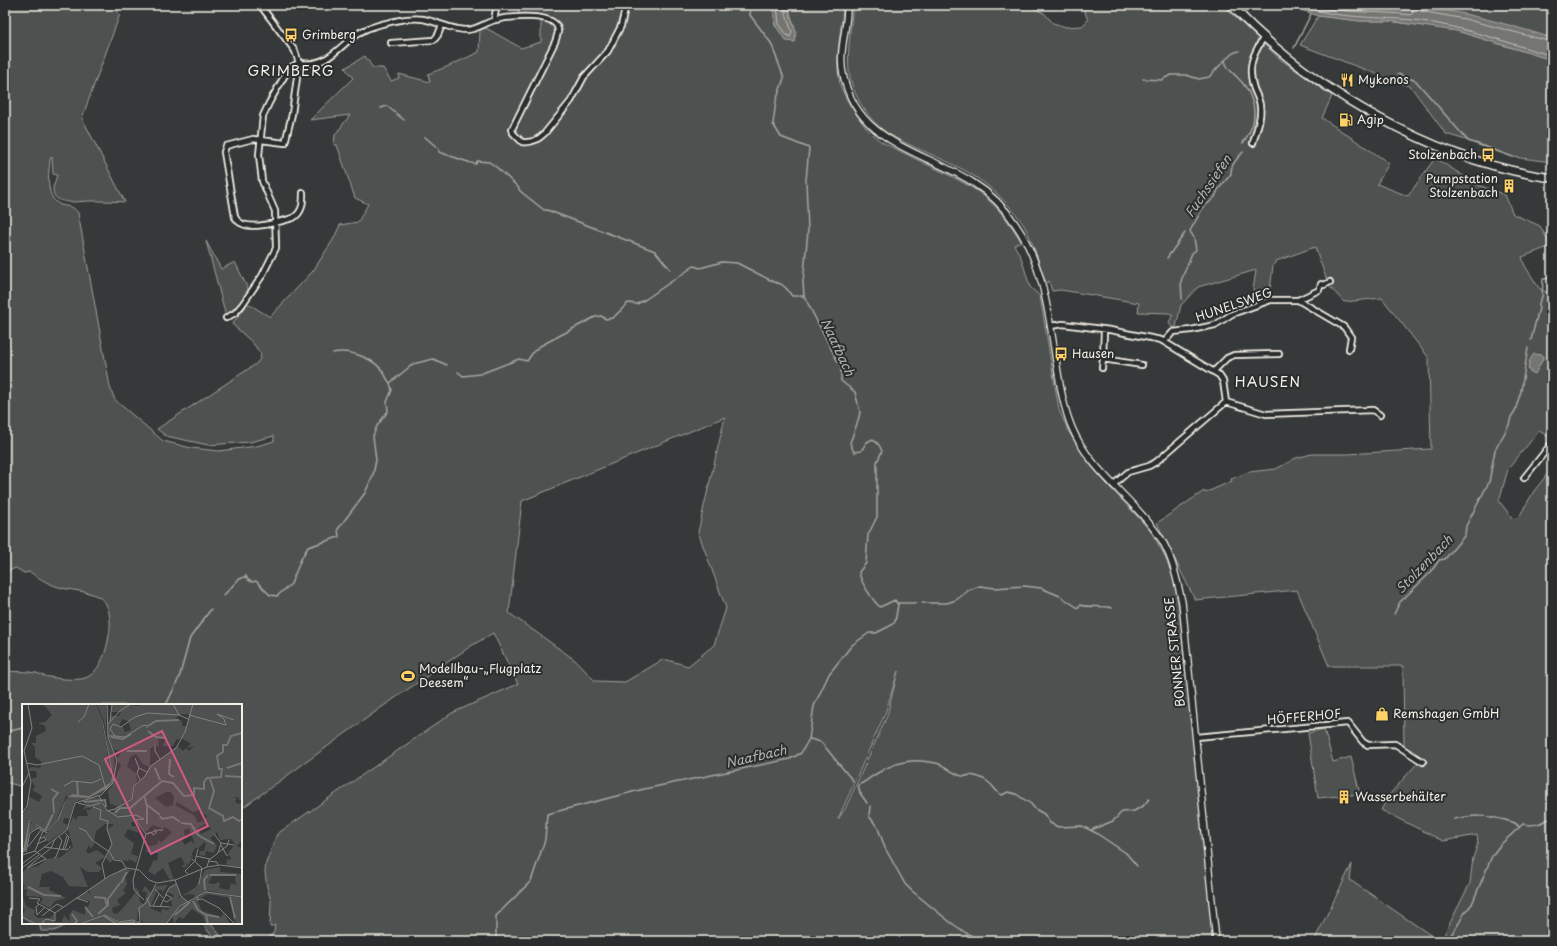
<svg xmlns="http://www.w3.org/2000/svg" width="1557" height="946" viewBox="0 0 1557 946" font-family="'Playpen Sans',sans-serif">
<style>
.green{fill:#4e514f;stroke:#a1a19c;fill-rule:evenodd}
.water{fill:#757572;stroke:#a8a7a1}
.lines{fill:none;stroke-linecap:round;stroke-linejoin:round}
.shore{stroke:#c1bfb9;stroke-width:1}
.stream{stroke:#a8a7a1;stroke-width:1.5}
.minor-casing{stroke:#f4f1e8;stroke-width:8}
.tertiary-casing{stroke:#f4f1e8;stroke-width:8}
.primary-casing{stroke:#f4f1e8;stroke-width:10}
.minor{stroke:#2a2d2e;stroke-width:4.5}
.tertiary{stroke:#2a2d2e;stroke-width:5.5}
.primary{stroke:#2a2d2e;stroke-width:7}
.labels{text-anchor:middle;stroke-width:4;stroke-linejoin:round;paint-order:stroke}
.poi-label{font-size:12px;fill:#f4f1e8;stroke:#2a2d2e;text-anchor:start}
.street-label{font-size:12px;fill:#f4f1e8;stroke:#2a2d2e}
.water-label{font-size:13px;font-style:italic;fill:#b4b3ad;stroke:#2a2d2e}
.quarter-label{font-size:14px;letter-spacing:1px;fill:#f4f1e8;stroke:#2a2d2e}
.inset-river{fill:none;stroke:#757572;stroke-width:2}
.inset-road{fill:none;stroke:#82837f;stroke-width:1}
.view{fill:#d15985;fill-opacity:0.15;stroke:#d15985;stroke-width:2}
.inset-edge{fill:none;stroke:#f4f1e8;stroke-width:2}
</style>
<rect width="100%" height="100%" fill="#363939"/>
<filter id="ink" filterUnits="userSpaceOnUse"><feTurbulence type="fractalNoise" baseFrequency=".025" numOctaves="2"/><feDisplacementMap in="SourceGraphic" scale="8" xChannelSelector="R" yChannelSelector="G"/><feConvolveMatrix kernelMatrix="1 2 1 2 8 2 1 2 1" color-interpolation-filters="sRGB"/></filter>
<g filter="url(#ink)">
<path class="green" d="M10,5H112L120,14L82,118L125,202C113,201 101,201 90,201C78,201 52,207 53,188C54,184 56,179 57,175L53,174L52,157L50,159C49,173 44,198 61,205C69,207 73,206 78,213L110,387L115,400L163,441L191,448L219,451L257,446L274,441V436L250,442L208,445L166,436L157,429L256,364L260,359L261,354L252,342L232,324L245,308L247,303L270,317L313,271L333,240L340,225L358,222L368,204L355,198L337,145H334L335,135L350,115L310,120L353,78L345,68L365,56L373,68H383L391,81L399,78V74L430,82L428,74L449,66L479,52L480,30L486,28L521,48L541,42V19H549L559,30H563C553,12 536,14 518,15L520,5H773L775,26L795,42C798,27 790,20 789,5H843C842,32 833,60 841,87C844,95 849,104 854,111C860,119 865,128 873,135C881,143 894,148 904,153C929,166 954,176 977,191C996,204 1009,222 1021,241L1014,245L1021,257L1030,287L1040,296L1059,410L1069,432L1085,457L1105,482L1150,530L1164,554L1175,582L1183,636L1213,941H266L274,932L275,925L270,927L271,901L267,887L265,872L266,863L277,834L452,713L518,684L493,633L471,646L382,707L241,809V705H23V787L5,782V671C15,672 26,671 36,673C41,674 45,677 50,677C59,679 72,680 81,679C99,677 107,650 109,635C111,626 111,608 103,600C93,591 75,591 62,588C50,585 40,579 30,572L24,573L16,568L5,572V13ZM725,417L698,532L726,608L714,645L688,666L664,659L625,682L595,681L575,660L509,613L522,501ZM898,671L887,716L845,809L838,819L885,714Z
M853,5H1026L1044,13L1053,23L1066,27L1082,26L1088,20L1082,5H1222L1280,59L1332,96L1322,118L1389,163L1377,184L1408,196L1435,158L1478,185L1505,195L1513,214L1540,226L1551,246L1522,257L1525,266L1539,288L1552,296V439L1539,431L1508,469L1499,501L1513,519L1519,517L1534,491L1552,468V941H1441L1470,883L1473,858L1478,843L1477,835L1443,841L1381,810L1390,794L1421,759L1404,748L1403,666H1329L1297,590L1195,600L1157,523L1204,491L1205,493L1232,481L1231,479L1249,472L1276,469L1296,458L1312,454H1348L1431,449L1429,358L1382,298L1344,302L1329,286L1315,247L1276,261V263L1273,265L1269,299L1251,304L1256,270L1198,287L1181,305L1176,327L1172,328L1169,322L1173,315L1169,313L1138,312L1139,303L1061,290L1052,291L1049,281L1046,283C1040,266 1035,248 1027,231C1020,217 1007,203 995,192C965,164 923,154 889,134C869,122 852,94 849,72C847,50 851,26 853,5Z
M1405,5H1552V38L1466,15Z
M1318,16L1360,21H1389L1457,31L1552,60V162L1513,157L1482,145L1446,134L1411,87L1300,45Z
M206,241L221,269L235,262L249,291L239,305L226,316Z
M1324,729L1333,762L1351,757L1360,794L1318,798L1308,733Z
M1352,864L1350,880L1439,941H1314Z
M39,923H71L54,931H41Z
M202,923H210L225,941H216Z"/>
<path class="water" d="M773,5H789V13L796,32L795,42L786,41L775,25Z
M1288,5H1402C1452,8 1504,23 1552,38V60L1457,31L1389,21H1360L1318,16Z
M1534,354L1541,355L1543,356V359L1535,374L1529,371C1527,366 1530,358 1534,354Z"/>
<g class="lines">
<path class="shore" d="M777,5L779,24L788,36L790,37L792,32L786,14L785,5
M1299,5C1337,20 1382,16 1422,21C1467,28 1509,43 1552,56
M1312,5C1341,14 1381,11 1411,15L1413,13L1411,5
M1355,5L1403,8L1405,5
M1416,5L1417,9L1420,11L1465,19L1552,42"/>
<path class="stream" d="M1294,48L1311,14
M1239,51L1233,53L1225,60C1226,68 1232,72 1237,77C1250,89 1258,109 1252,126C1250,132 1246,138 1243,143
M1398,74L1416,81L1468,141L1513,157
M1143,79L1161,80L1171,75H1186L1199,79L1209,77L1225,60
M381,108L387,106L404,120
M425,137L439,149V152L471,163L476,164L477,161L489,162L495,166L518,187L520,191L544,210H547L655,251L670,269
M1167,258L1185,233
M1182,299L1181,281L1192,253L1196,250L1194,238L1190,231L1191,229L1203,208L1215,197L1218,190L1231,174C1230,165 1238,158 1243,152
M1531,340L1539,308V303L1542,297L1543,279L1552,278
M333,353C350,349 377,359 385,375C387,378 387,380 390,383
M458,372L463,376L480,374L519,359L527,361L534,351L540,346L595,317L601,316L606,319L613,318L628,303L637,304L646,299L694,266L700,268L722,262L737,263L774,282L781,284L786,288L792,296H804
M223,596L238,580L246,576L248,580L252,582L256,581L270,595L277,596L291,584L301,559L308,547L339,537L338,529L365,493L373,475L376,460L373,436L377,426L388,411L387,402L392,390L390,383L413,364L433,359L447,365
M897,603H917
M922,603H947L956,600L969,590L980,586L995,588L1024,586L1041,588L1060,596L1078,608L1080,605C1091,608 1102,605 1112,608
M1394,614L1400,602L1431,572L1439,560L1445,559L1465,535L1466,526L1489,482L1495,450L1509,425L1511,417L1515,411L1521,391L1528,348
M166,705L179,678L190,638L211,609
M5,732L23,728
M810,739L821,742L853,781
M867,803L860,793L858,785C865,783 870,777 876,774C890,765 905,760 921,761C927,762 934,762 939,764C950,768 959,780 970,775C976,776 984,778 988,782C994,786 995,792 1002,795L1008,792L1016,794L1031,804L1035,809L1044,814L1050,823L1058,827L1082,826L1096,833L1126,853L1137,866
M870,806L869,816L878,828L885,848L905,884L912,891L950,922L966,933L980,940
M1454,819C1475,815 1485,815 1505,820C1511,822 1515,821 1519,827
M1091,830L1113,821L1122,812L1134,811L1143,806L1149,799
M1451,935L1459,923L1464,914L1472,904L1492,856L1500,845L1523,824C1534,827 1542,823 1552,817
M496,941V916L531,881L545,840L547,814L644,789L790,759L801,753L809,739L814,706L829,674L852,645L869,633H876L890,626L895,622L898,605L895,600L880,607C873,601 860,581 859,572L866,563L868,535L877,517V462L882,451L879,445L873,439L867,442L861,451L854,452L850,443L858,421L860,412L855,392L841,381V368L804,296L803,282L808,231L806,180L809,148L781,137L773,124L776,101L784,78L771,43L750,15L751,5"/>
<g class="minor-casing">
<path id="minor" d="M260,5L295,51L299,63L292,114L285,143L253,139L226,146L224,152L235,217C243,234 279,222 293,218C303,212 303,203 303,193
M494,20L497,5
M391,43L434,40L438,35L442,25
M299,63C334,68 341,38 369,28C383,23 408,17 423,19C438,22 452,30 467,30C478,29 485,23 495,20C508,17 558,11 558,31C558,34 556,39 555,42L512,129L513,133L522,142C530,143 538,140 544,134L571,101L584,77L608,51L621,26L626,5
M1253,143C1256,131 1262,118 1260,106C1260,101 1256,94 1254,89C1247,67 1252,56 1264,37
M1298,300L1344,327L1351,337L1349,349
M226,318L235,313L242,305L262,276L276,248L275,211L262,181L259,155L263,116L269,103L289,68L299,63
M1050,326L1063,324L1110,330L1161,340L1219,375L1223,381L1226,402
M1104,330L1103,359L1142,365
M1165,341L1173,332L1191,330L1215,325L1232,314L1271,300H1298L1319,290L1321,284L1324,285L1330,282
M1102,368L1103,359
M1214,371L1227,358L1234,355L1279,354
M1226,402L1266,414L1373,410L1380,415
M1524,478L1552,443
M1113,485L1128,472L1149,466L1156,462L1226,402
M1196,737L1348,723L1363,742L1368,745L1395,744L1423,762"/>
</g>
<g class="tertiary-casing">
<path id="tertiary" d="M847,5C848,28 838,51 843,74C857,143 921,150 972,182C990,193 1005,208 1016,225C1042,263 1048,309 1055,354C1059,379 1062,404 1072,428C1091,473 1135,499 1161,539C1173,558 1177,581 1182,602L1216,941"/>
</g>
<g class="primary-casing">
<path id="primary" d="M1231,5C1311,90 1436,162 1552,178"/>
</g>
<use href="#minor" class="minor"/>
<use href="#tertiary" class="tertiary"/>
<use href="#primary" class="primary"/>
</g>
</g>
<defs>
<g id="bus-bare" transform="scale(1.08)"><path d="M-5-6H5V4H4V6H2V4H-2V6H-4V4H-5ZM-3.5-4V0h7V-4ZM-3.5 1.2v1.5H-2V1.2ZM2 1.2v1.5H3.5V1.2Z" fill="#ffd166" stroke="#2a2d2e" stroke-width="2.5" paint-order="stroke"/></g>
<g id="restaurant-bare" transform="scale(1.08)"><path d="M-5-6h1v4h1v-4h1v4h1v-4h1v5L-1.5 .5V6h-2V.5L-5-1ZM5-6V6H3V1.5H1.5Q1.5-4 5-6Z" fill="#ffd166" stroke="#2a2d2e" stroke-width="2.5" paint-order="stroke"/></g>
<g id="fuel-bare" transform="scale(1.08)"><path d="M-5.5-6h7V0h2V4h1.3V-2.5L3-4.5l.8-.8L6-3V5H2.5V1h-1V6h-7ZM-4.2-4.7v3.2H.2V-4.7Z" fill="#ffd166" stroke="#2a2d2e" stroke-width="2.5" paint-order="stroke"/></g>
<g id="building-bare" transform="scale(1.08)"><path d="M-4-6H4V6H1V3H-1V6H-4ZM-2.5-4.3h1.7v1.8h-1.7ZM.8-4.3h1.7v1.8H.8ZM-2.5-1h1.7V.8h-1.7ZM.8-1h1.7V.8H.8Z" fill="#ffd166" stroke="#2a2d2e" stroke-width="2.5" paint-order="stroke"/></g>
<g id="stadium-bare" transform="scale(1.08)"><path d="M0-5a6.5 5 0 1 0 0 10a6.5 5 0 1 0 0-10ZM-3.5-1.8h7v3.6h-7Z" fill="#ffd166" stroke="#2a2d2e" stroke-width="2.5" paint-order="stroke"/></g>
<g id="shop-bare" transform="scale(1.08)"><path d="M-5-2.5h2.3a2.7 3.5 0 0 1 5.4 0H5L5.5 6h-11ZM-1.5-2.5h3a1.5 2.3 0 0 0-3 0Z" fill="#ffd166" stroke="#2a2d2e" stroke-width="2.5" paint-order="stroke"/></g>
</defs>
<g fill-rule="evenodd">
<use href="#bus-bare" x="291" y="35"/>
<use href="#restaurant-bare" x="1347" y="80"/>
<use href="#fuel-bare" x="1346" y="120"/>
<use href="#bus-bare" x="1488" y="155"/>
<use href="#building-bare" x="1509" y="186"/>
<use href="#bus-bare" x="1061" y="354"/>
<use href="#stadium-bare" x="408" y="676"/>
<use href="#shop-bare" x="1382" y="714"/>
<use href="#building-bare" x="1344" y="797"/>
</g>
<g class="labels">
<g class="poi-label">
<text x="302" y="39">Grimberg</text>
<text x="1358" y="84">Mykonos</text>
<text x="1357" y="124">Agip</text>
<text x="1477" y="159" text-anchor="end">Stolzenbach</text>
<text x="1498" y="183" text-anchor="end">Pumpstation<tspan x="1498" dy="14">Stolzenbach</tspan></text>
<text x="1072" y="358">Hausen</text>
<text x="419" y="673">Modellbau-„Flugplatz<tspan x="419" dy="14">Deesem“</tspan></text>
<text x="1393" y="718">Remshagen GmbH</text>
<text x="1355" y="801">Wasserbehälter</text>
</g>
<g class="street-label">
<text transform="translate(1234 305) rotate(-19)" y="4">HUNELSWEG</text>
<text transform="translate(1175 652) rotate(-96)" y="4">BONNER STRASSE</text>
<text transform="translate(1304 717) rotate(-5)" y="4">HÖFFERHOF</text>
</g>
<g class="water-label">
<text transform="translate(1208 186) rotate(-56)" y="5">Fuchssiefen</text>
<text transform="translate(838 347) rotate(65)" y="5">Naafbach</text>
<text transform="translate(1424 564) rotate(-46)" y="5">Stolzenbach</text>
<text transform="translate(756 756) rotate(-13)" y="5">Naafbach</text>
</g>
<g class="quarter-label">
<text x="291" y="76">GRIMBERG</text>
<text x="1268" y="387">HAUSEN</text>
</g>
</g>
<g transform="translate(22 704)">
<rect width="220" height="220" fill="#363939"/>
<path d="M16,0H74L80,18L90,76L86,82L68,92H44L34,117L26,127L7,116L0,148V111L5,105L6,92L17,98L20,92L7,84L10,86L13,83L9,75L15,73L14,67H6L9,63L18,64L20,58L13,53V43L9,39H14V32L24,27L23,22L16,19L23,18L30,11L22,1ZM75,0H84V33L92,50L93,70L88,60L82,17ZM90,0L118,2V0H171L170,3L172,0H220V95L218,97L216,93L209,94H215L213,97L216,100L220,98V136L215,142L220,144V164L204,161L205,155L208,156L209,153L205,151L213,140L209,135L198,136L195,128L188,134L195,141L192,149L184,147L183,152L177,151L178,147H182L184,139L182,138L176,145L174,143L170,149L171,154L168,151L170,155L166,161L164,159L165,162L162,164L160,162L163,160L159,153L146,159L152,176H148L141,164L132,171L126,167L132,156L135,157L136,149L124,148L126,142L134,141L137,136L139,139L150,128L143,123L137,130L140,124L131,121L126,125L127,127H123L115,116L109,119L110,122H114L117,129L106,125L102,132L112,139L109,150L116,152L114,159L107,155L106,157L92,155L88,159L83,153L73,159L80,164L77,168H66L58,163L66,183L47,182L41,173L29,167L20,170L17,183H28L27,186L44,194L33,197L28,204L18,199L21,195L19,193L4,192L5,186L1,185L3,181L0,180V169L5,164L17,162L24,155L39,153L51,143L46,125L49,117L51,113L54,116L56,112H66L64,105L67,106L71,103L60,105L66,100L57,97L71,94L57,96L52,99L48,115L42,114L41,119L46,121L45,125L26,138L21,132L25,129L17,124L8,128L5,143L3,148L0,150L4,146L7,118L27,128L37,115L41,100L47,92L70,93L88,82L91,73L92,76L87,84L71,94H77L80,97L77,100L80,99L84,107L91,108L96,101L109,96L111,93L113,82L123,72L127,63L121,60L114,50L108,53L105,63L114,69L115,77L111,84L110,94L95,102L88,100L86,87L92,78L99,61L96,58V53L101,47L92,46L86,34V21L89,12H97L99,8H90ZM160,10L167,11L165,22H160V17L153,14ZM100,15L106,17L109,26L103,28L101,23H97ZM159,34L169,40L166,42L167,44L172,42L167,47L164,44L161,47L156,42L128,62V45L133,41L137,42L136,35H143L141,42H151L154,36ZM144,88H149L152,93L151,101L144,103L133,94ZM155,98L171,108L178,106V111L180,109L185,112L183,115L189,125L179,130L176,124L184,119L179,116L180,118H175L173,112L153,101ZM83,120H91V122L85,125L90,140L84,153L75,146L66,150L64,147L67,141L69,145L73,139L70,138H72L74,127ZM167,124L173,140L169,137L163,141L160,137L163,134L162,126ZM198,163V168L220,170V193L188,187L172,194L173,191L167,190L160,192L174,183L183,166ZM196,171L213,172L214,181L209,179L207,186L197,184L198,178L192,180L186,179L190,172ZM102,164L109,166L103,172L105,180L101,187L104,189L95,196L98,201L90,204L91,209L95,210L102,203L114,188L112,182L117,187L118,198L122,200L125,189L122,187L119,189L123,182L129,189L134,182L146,181L140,189V186H135L128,204L139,209L140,205L146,206L150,201L149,196L152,191L145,188L148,183L154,180L158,191L156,195L159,192L166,198L159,201L144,220H121L116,207L115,216L97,217L85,211L56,220H8L0,214L3,205L0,202V189L4,202L13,206L12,211L16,214H28L33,209L32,218H40L42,211L48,218L47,211L51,206L63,211V202L66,203L68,197L54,194L65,187L69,191L67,185ZM186,188L220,194V220H215L211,214L213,208L209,194L186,190L175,196L180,207L199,213L202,209L208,220H184L181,212L170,205L161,215L157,213L152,220L150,212L161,201ZM83,211L96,218L108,216L119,220H61Z" fill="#4e514f" fill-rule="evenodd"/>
<path d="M74,0L81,18L91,70V77L86,84L67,94L45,93L37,115L27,127H23L8,117L4,146L0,150L7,116L26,127L35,116L45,93L51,90L67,92L89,78L90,71L80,17Z" fill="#757572"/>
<path class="inset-river" d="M126,22L134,17L157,16M126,27L134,33L143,34M89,33L101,35L109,30M105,47H125M148,55L147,70L152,73M133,64L138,76M205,64L220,59M203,72L220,73M188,75L192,87L187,104L201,112L202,117L211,113L217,117L220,115M55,78L56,91M29,85L36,89L31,95L32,109M123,93L124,100L138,111M62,98L83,96L84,103M93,109L98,104H108L140,77L151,79L162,92L172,91V84L182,85V78L185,74L199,73L200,65H197L195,52L201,48V41H205L209,32L220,29M138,112L140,115L151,113L158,118M159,119L169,120L176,131L192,140M125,120V101M23,127L31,110M188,171H214M99,179L105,168M6,183L22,191L39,192M183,186L182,176L186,171M72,193L83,194L85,202M208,193L213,214M171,197L176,206L184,211L186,220M63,203L71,213M50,210L55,217L52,220M76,210L86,201V195L98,179M153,211L168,198M185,211L197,213M82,212L95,220L113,218"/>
<path class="inset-road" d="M151,0L157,11M167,11L204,21L202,15L195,10L212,16M56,18L62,13L67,0M88,18L90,0M86,20L99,6L109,0M86,32H93L88,25L91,20L99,23L113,13L126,9L157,11L166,15M93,32L103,33L120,22L125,21V24M133,41V47L138,55M113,54L117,64L125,68M5,59L15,61L60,52L77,61M77,61L84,86M117,64L115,69L118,76M42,82L51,77L70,79L79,75M0,83L7,69M77,92L85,107L93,105M56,99L68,102L79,99M71,103L79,106L78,115L86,117L85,125L90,140L80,160L83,175M93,105L110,95L112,82L123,72L129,62L154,44L163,28L171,0M85,106L96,113L114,111L122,115M0,110L5,102L9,78L2,47L10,24L6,0M122,115L114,116L124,130M57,124L64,127L70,136L86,147M43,129L47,133L43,145M124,130L129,128L131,131L135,128L132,125M125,130L136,126H141M192,130L199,139L212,141M15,140L24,136L22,133L17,135M199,141L205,152M6,143L19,126M22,143L45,146L49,142M41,145L45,132M13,147L21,127M87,147L92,156L100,157L104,164M4,148L8,129L16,124L25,129M197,148L205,142L207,136M0,151L13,147L24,155L5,164M174,152L188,155M32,154L34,153L40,137L37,132M170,155L180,164M186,157L195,158L196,161M0,160L45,126L53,99L79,91L91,79L95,56L86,34L85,0M6,163L29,144L33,135M185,163L187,156L196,149L199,139M0,164L17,151M166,170L163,167L173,157L176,145M153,176L159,192L166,198M177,180L180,164M133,185L141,194M176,193L175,196L180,195L197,204L213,220M7,194L18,195L15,199M54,194L66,198M125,194L128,202L148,203M122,196L112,186L111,176L124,130M141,196L145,198L150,194L143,190M15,199L33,209M17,200L14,203L15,211L22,204M131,202L137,190M138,203L147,184L154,180M33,209L87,172L105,164L117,166L127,176L135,179L153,176L185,163L198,161L220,164M20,212L35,200L41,203M0,213L14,220M118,219L117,204L124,199L134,180M24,220L20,218L24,215L33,217V209M58,220L83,211L97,218L111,216L120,220M144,220L158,202L184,188L220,193"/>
<path class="view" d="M140,27L186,122L129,150L83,55Z"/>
<rect width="220" height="220" class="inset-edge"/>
</g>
<rect width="1557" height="946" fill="none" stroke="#2a2d2e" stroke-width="20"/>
<rect x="10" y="10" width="1537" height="926" fill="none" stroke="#f4f1e8" stroke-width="1.5" filter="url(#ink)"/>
</svg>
